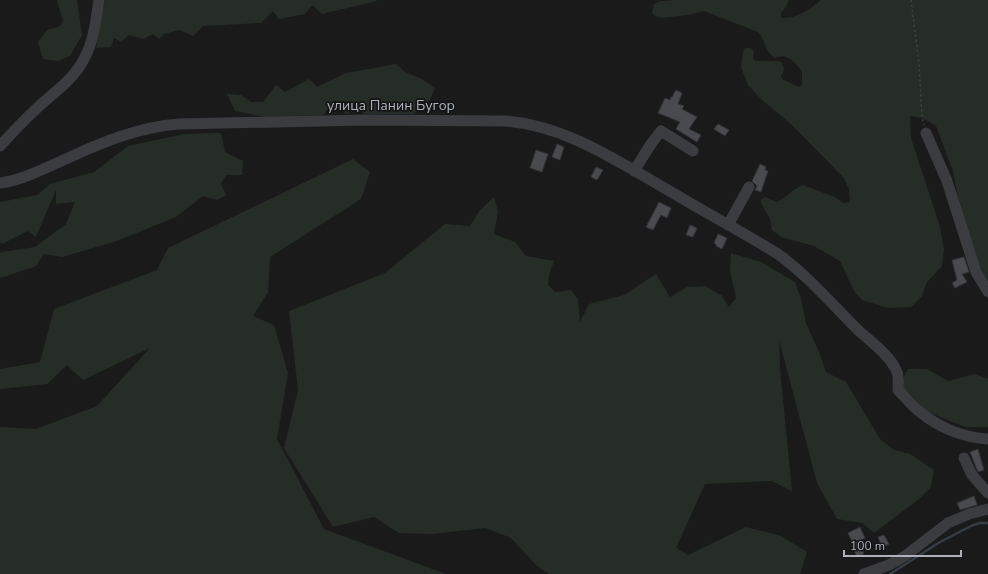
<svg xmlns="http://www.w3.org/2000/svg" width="988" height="574" viewBox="0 0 988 574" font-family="'Nunito Sans',sans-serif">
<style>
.green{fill:#262d27}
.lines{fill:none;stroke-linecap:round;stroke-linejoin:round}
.stream{stroke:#353c43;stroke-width:2.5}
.building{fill:#494a4d;stroke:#343437}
.path{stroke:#414347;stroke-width:1.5;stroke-dasharray:2 3;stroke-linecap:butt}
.minor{stroke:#3b3c40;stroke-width:11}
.labels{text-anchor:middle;stroke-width:3.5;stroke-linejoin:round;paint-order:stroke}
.street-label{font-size:14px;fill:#aeb1b9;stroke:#141516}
</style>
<rect width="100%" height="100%" fill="#1a1a1b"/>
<path class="green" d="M57,0H77L82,35L70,56L58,61L43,59L38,42L47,30L60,26L63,21Z
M105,0H376L377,1L322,14L312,5L305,14L279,19L273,11L261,23L203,26L193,36L180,30L164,34L159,39L153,34L143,39L129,35L121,42L114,38L111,47L96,48Z
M676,0H789L786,7L781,13V18C797,19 810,9 821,0H988V281L983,273L978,262L960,207L953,171L936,126L922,118L910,116L911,138L940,227L944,249L942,266L927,282L922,296L911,307L888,308L862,300L854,291L840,261L814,246L781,237L772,230L770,219L761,203V199L765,197L777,202C787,197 793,189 803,185L835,197L843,203L850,202L849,189L844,178L792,125L762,100L748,85L741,67L743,52L745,48H751L754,52L753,58L756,61H779L782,63C785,68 784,72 781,76L782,79L794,85L800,87L802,84V72L798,66L790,59L784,56L774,58C763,49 767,42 758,32L704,11L688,15L662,18L655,16L652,13L654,4L661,1Z
M396,64L405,72L422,79L435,88L430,100L414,114H365L357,109L347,114L331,105L323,115L264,117L235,111L227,94L241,95L251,102H263L276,85L285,92L309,79L317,87L346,73Z
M221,133L225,152L243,161L242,175H226L221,184L226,195L217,200L203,196L176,217L114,242L62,257L44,254L36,266L0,278V253L2,252L35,247L66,224L75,202L56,204V190L36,237L28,231L2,244L0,242V202L37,195L50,184L94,172L128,146L184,134Z
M353,159L370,172L361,199L270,257L268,292L253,316L274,325L288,373L277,439L324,529L446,574H0V427L36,429L97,406L150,348L83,380L67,365L47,384L0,389V369L40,362L54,309L157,270L168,248Z
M494,197L498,212L494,234L515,242L526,256L554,261L549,275L548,285L555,292L571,290L578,299L580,322L589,304L624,295L656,274L670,297L687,287L705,286L721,295L729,307L736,298L730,271L731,253L761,262L795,282L801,299L806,323L819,352L826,372L846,382L880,439L894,450L910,454L934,470L931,487L919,499L874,533L862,523L837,519L817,483L779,340L780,369L792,491L772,481L705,484L676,548L688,555L746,527L781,536L807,552L800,574H549L537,566L511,538L485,528L432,534L399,533L374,517L333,527L284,448L298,390L289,311L385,273L445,224L470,226L480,210Z
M908,369H927L948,381L975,374L988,379V427H965L921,409L900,385Z"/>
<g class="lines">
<path class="stream" d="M890,574L940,542L973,525L980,523H988"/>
</g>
<path class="building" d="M676,90L682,93L678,104L684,106L682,109L697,117L689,129L701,135L697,142L676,129L680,122L658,113L665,98L670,100L671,97H672Z
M718,124L729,130L725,136L714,129Z
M557,144L564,147L560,160L552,157Z
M536,150L548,154L542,172L530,168Z
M760,164L766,167L765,170L768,171L761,192L755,190L757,186L752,181Z
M596,167L603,170L597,180L591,177Z
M659,202L671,208L667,218L661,215L653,230L646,227Z
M690,225L697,228L693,237L686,235Z
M718,234L727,238L722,249L716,246V244L714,243Z
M964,257L969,272L962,274L967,282L955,288L952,283L957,280L952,260Z
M978,449L984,470L978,472L970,452Z
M974,496L977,505L960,510L957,503Z
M860,527L865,538L859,541L864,554L857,557L851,544L853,543L848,533Z
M884,535L889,544L882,548L878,537Z"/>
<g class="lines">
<path class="path" d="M911,0L919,63L922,118L924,125"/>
<path class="minor" d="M926,133L947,181L976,272L988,292
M0,146C11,134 22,122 34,111C51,94 73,81 84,59C94,41 96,19 99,0
M634,171L651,144L661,131L693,151
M0,183C23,180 45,168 66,159C102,142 139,127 179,124L365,120L504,121C566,125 620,163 673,193C708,214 744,233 778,254C808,276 832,304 858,330C871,342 890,355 897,372C899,376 898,385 898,390C905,397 912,406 920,412C938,427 964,438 988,439
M728,225L749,187
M964,458L972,475L988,493
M864,574L889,565L905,556L948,523L969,514L988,509"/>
</g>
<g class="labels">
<g class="street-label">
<text x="391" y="110">улица Панин Бугор</text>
</g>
</g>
<path d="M844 550v6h117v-6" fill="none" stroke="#aeb1b9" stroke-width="2"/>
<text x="850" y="550" font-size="12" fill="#aeb1b9" stroke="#141516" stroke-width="3" paint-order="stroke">100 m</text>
</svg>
